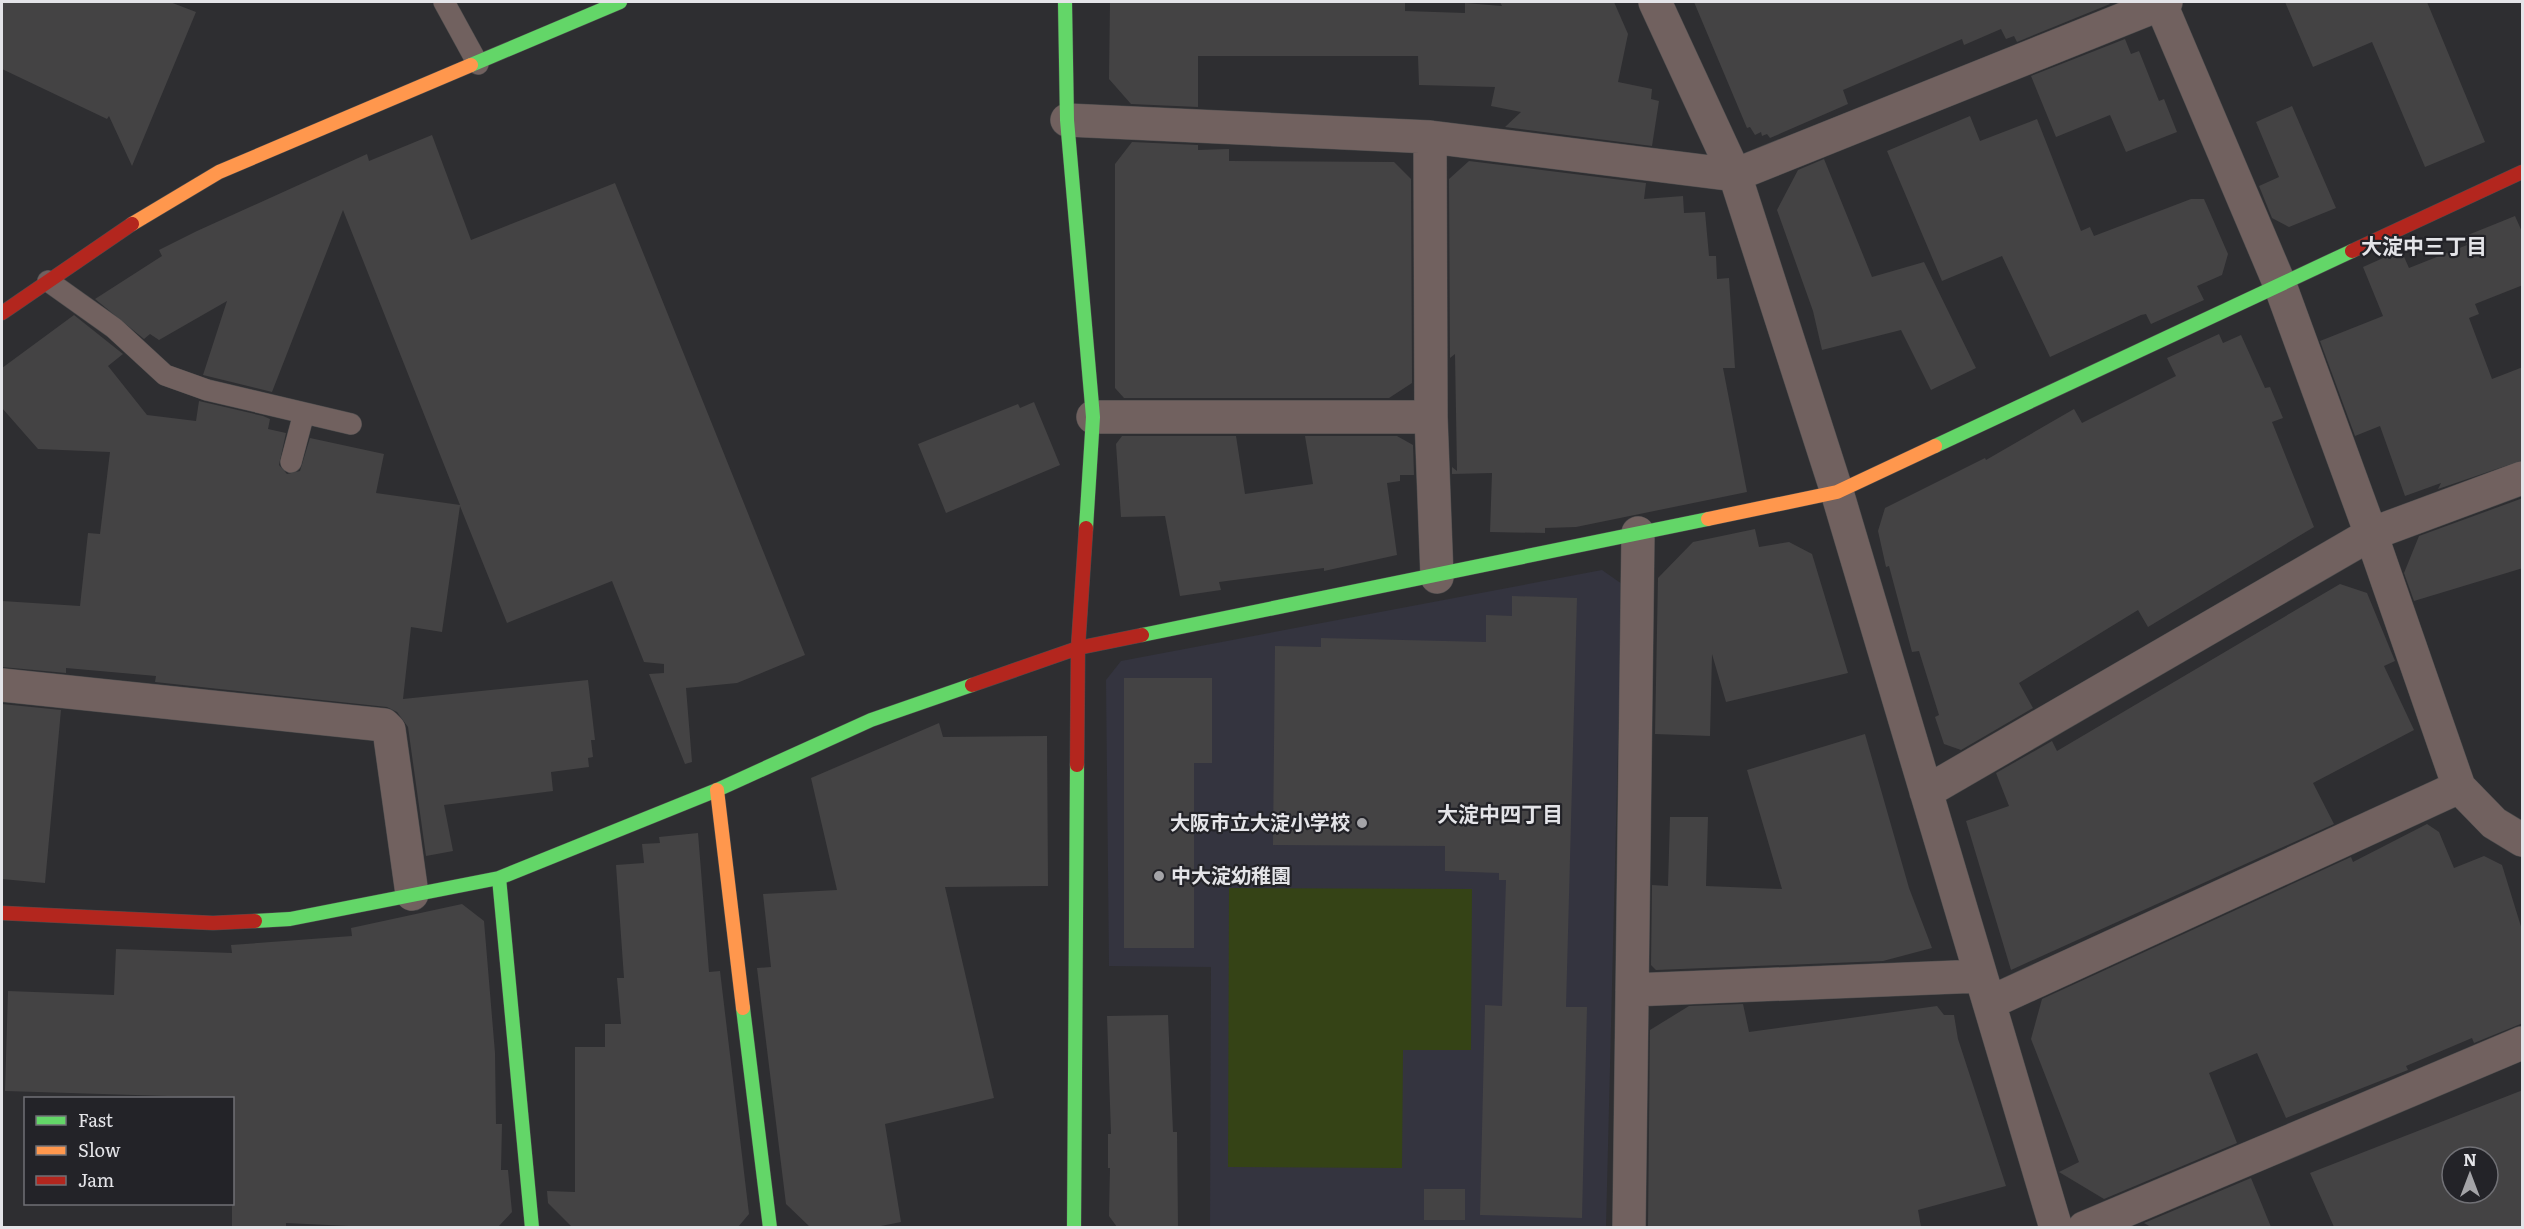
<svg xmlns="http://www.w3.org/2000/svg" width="2524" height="1229" viewBox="0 0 2524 1229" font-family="Literata,'Noto Sans JP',serif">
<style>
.built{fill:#34343f}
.green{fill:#354316}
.building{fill:#444344;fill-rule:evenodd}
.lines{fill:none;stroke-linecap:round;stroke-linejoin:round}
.lane-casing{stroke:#4c4c4d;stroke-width:22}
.street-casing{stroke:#4c4c4d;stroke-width:34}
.fast-casing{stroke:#4c4c4d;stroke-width:15}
.slow-casing{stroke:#4c4c4d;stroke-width:15}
.jam-casing{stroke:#4c4c4d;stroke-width:15}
.lane{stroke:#71615f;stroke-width:21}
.street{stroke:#71615f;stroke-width:33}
.fast{stroke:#63d668;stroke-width:14}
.slow{stroke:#ff974d;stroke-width:14}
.jam{stroke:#b3261e;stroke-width:14}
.poi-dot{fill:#a4a4a8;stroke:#232328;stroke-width:2}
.labels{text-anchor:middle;stroke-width:4.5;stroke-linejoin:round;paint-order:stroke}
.poi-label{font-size:20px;font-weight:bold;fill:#e4e4e8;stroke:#232328;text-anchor:end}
.neighbourhood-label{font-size:21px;font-weight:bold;fill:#e4e4e8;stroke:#232328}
</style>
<rect width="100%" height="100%" fill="#2e2e31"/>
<path class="built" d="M1602,570L1622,584L1606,1227H1210L1211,967L1109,966L1106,680L1121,661Z"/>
<path class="green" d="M1229,888L1472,889L1471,1050H1403L1402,1168L1228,1167Z"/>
<path class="building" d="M2,2H170L196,12L132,166L109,116L107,119L2,69Z
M1110,2H1405V11L1465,13V3L1502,6L1500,2H1614L1628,34L1618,82L1652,89L1651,99L1659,101L1652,146L1505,127L1521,112L1491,106L1495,87L1419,85L1418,56H1198V107L1131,104L1109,79Z
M1694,2H2109L2110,4L2017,42L2014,36L2006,39L2001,29L1964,45L1962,39L1843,90L1848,104L1770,138L1767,134L1762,136L1761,132L1755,135L1750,127L1747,128Z
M2285,2H2427L2485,142L2425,167L2372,42L2313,67Z
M2125,39L2131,54L2139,51L2159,101L2164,99L2177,132L2126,152L2110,115L2056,137L2031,76Z
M2292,106L2336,208L2289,227L2272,218L2259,186L2279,177L2256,122Z
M1970,116L1980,141L2037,119L2081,231L2090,227L2094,236L2191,199H2204L2228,254L2222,275L2197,286L2204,300L2151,324L2146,314L2141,315L2050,357L2002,256L1942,281L1887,151Z
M432,135L471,240L615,183L805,655L737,683L686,688L692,762L685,764L649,674L664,673V664L644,662L612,581L507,623L460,506L442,632L411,627L403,699L588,680L595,740H591L593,757L588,758L589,767L551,772L553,791L444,805L453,851L426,856L408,727L397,712L387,707L155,682L156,676L66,668V673L2,667V601L80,606L88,533L100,534L110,452L38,449L2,408V368L74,315L123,354L108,366L147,415L196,421L199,401L263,416L270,419L268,429L286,433L279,465L287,474L300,471L310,438L384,454L376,493L460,505L343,210L272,392L203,375L227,301L159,340L150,334L144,339L95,299L162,256L159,250L197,231L367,154L369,161Z
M1132,142L1198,145V150L1229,149V161L1394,162L1411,179L1412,383L1389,398H1124L1115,388V164Z
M1824,159L1872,277L1924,262L1976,368L1931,390L1901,330L1822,350L1813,311L1777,210L1798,170Z
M1469,161L1646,183L1644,199L1683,196L1684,213L1705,212L1709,256H1716L1717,279L1729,278L1735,368H1723L1747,492L1576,527L1545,528V533L1490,532L1492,473L1452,474V467L1457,471L1455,354L1450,358L1449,179Z
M2515,216L2523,234V285L2475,304L2479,314L2469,318L2492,379L2523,367V460L2438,489L2441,483L2405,496L2380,426L2355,436L2320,341L2383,316L2363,267L2401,250L2409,268L2467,245L2463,237Z
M2219,334L2223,343L2241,335L2265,388L2270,387L2283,418L2272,422L2314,527L2148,627L2138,610L2019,683L2033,708L1961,750L1944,744L1935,717L1939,715L1919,651L1912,652L1889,566L1886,567L1878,531L1885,508L1985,458L1986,460L2074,409L2082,423L2176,376L2167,358Z
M1034,402L1060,465L946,513L918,444L1018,404L1020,408Z
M1122,436H1236L1245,494L1313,484L1305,436H1397L1413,445L1414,475H1400V481L1387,483L1397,555L1324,571V568L1219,582L1221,590L1180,596L1165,516L1121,517L1116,444Z
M2523,498V568L2414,601L2404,573L2419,536Z
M1755,529L1759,547L1789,542L1812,554L1848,673L1726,702L1712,654L1710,736L1655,734L1658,578L1693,542Z
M2340,584L2367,593L2395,661L2384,666L2414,730L2313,783L2334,824L2011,970L1966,821L2009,806L1996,773L2052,741L2057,751Z
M1512,596L1577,598L1566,1007H1587L1582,1218L1480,1215L1485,1005L1502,1006L1506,880H1499V873L1445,871V846L1273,845L1275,646L1321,647V638L1486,642V615L1512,616Z
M1124,678H1212V763H1194V948H1124Z
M2,704L61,710L45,883L2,879Z
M939,723L943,737L1047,736L1048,886L945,887L994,1098L885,1124L901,1222L876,1227H810L786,1204L757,968L771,967L763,894L837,890L811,778Z
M1865,734L1909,888L1932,948L1883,961L1656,970L1651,965L1652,885L1668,886L1670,817H1708L1706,886L1782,889L1747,770Z
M2427,824L2439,832L2454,868L2484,856L2502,865L2523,933V1023L2474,1043L2472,1038L2406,1066L2408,1070L2286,1118L2257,1053L2209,1073L2237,1143L2104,1199L2059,1172L2079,1162L2031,1039L2042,999L2351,857L2353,862Z
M698,833L709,972L720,971L749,1214L738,1227H572L548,1203L547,1191L575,1192V1047H605V1024H621L617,978H624L616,865L644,863L642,844L660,843L659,837Z
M462,904L484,921L495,1053L496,1124H502L501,1170H508L512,1212L498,1227H369L286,1223V1227L232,1226V1098L5,1091L8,991L114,995L116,949L232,953L231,945L352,936L351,928Z
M1743,1004L1749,1032L1937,1006L1944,1015H1954L1958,1039L2006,1186L1918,1210L1921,1227H1648L1650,1030L1689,1006Z
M1168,1015L1173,1132H1177L1178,1227H1117L1109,1216L1110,1168H1108V1134H1111L1107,1016Z
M2523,1090V1227H2334L2310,1173ZM2452,1157H2488V1193H2452Z
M2251,1178L2271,1227H2151L2144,1223Z
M1424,1189H1465V1220H1424Z"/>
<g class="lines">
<g class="lane-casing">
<path id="lane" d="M444,2L478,64
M48,281L114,328L165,375L207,390L351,424
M291,462L304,413"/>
</g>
<g class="street-casing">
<path id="street" d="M1655,2L1735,175L1837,492L2056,1228
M2160,2L2280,285L2371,534L2459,787L2494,823L2522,840
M1067,120L1430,137L1735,175L2166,2
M1430,137L1431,417L1437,577
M1093,417H1431
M2,685L384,725L389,730L412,894
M1926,792L2371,534L2522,478
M1632,990L1981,976
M1989,1003L2459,787
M1629,1228L1638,533
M2084,1228L2522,1043"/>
</g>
<g class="fast-casing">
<path id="fast" d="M1065,2L1067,120L1093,417L1086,528
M471,65L620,2
M1935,446L2352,251
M1142,635L1708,519
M499,878L532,1228
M255,921L290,919L499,878L717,790L871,720L972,685
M743,1008L770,1228
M1074,1228L1077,765"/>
</g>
<g class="slow-casing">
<path id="slow" d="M132,224L219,172L471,65
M1708,519L1837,492L1935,446
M717,790L743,1008"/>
</g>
<g class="jam-casing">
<path id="jam" d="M2352,251L2522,172
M2,313L132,224
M972,685L1078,648L1142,635
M1077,765L1078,648L1086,528
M2,913L213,923L255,921"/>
</g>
<use href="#lane" class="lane"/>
<use href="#street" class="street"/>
<use href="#fast" class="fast"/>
<use href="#slow" class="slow"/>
<use href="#jam" class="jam"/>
</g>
<g class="poi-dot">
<circle cx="1362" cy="823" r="6"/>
<circle cx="1159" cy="876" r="6"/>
</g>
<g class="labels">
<g class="poi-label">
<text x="1350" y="830">大阪市立大淀小学校</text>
<text x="1171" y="883" text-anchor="start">中大淀幼稚園</text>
</g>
<g class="neighbourhood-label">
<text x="2424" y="254">大淀中三丁目</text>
<text x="1500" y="822">大淀中四丁目</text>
</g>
</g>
<rect width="2524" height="1229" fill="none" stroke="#e4e4e8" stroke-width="6"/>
<rect x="24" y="1097" width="210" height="108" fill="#232328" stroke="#707075" stroke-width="1.5"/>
<rect x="36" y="1116" width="30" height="9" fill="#63d668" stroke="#707075" stroke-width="1.5"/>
<text x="78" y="1127" font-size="18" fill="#e4e4e8">Fast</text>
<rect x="36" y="1146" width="30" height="9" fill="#ff974d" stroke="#707075" stroke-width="1.5"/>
<text x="78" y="1157" font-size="18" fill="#e4e4e8">Slow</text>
<rect x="36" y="1176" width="30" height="9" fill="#b3261e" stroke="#707075" stroke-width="1.5"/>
<text x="78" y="1187" font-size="18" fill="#e4e4e8">Jam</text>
<g transform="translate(2470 1175)"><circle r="28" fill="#232328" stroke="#707075" stroke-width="1.5"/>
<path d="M0-4.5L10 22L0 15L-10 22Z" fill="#a4a4a8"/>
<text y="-9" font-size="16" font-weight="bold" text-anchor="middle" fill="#e4e4e8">N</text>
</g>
</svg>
